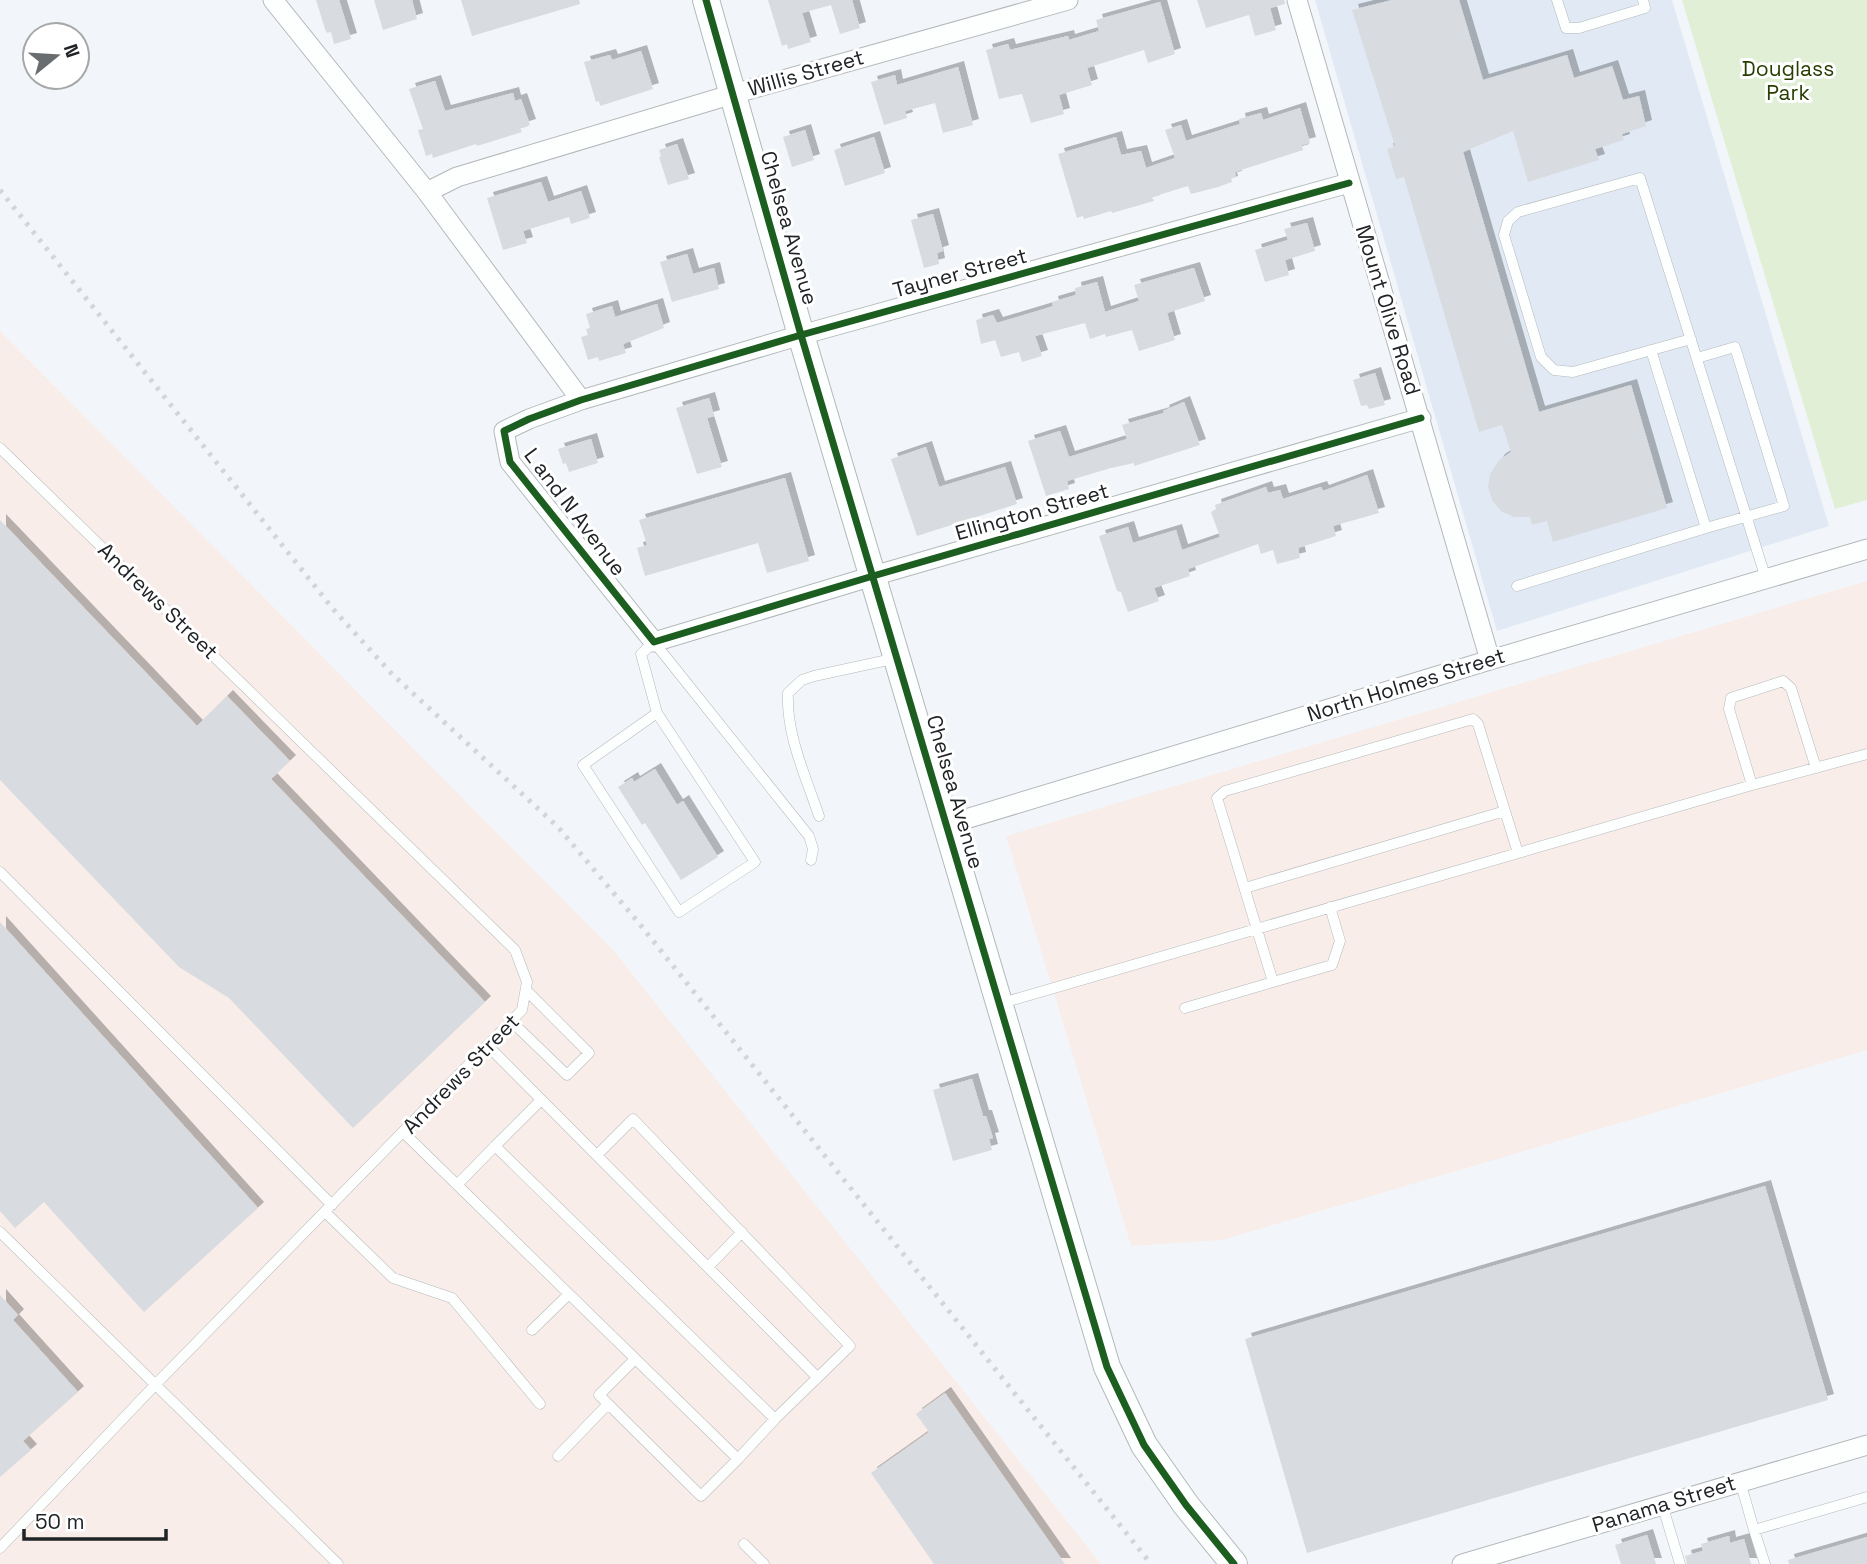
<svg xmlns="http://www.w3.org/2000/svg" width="1867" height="1564" viewBox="0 0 1867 1564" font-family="'Space Grotesk',sans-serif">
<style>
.industrial{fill:#f8ede8}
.built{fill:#e1eaf4}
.green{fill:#e0efd6}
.building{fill:#d8dbdf;filter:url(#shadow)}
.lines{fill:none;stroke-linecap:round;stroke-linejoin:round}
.service-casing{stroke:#b5b8bb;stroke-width:11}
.minor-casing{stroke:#b5b8bb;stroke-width:21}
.secondary-casing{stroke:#b5b8bb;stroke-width:28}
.service{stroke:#fdfefe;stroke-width:10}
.minor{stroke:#fdfefe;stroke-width:19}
.secondary{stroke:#fdfefe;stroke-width:26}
.rail{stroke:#d3d5d6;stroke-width:5;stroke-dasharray:3.5 7;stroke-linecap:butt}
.cycleway-casing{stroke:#fff;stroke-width:11}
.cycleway{stroke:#1b5e20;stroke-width:7}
.labels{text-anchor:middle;stroke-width:6;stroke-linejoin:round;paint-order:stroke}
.park-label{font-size:21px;fill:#273e00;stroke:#fff}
.street-label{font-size:21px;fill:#202326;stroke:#fff}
</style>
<defs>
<filter id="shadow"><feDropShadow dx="6" dy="-6" stdDeviation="0" flood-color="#0004"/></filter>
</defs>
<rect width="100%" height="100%" fill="#f2f6fa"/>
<path class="industrial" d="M0,331L614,951L1101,1564H0Z
M1867,581V1050L1222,1240L1131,1246L1006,836Z"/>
<path class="built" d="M1315,0H1672L1829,526L1497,631Z"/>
<path class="green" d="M1682,0H1867V500L1835,509Z"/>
<path class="building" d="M316,0H339L351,39L334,44L331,32L327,33L325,29Z
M374,0H412L417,19L383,30Z
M461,0H579L580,4L472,36Z
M768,0H852L860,28L840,34L831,5L802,13L811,42L788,49L787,44L782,46Z
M1197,0H1284L1285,4L1270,8L1276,30L1255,36L1249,15L1206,28Z
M1392,0H1459L1483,80L1567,55L1574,78L1612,66L1623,100L1639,96L1646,126L1622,134L1624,140L1595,149L1599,160L1528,182L1513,131L1463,152L1539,412L1631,385L1667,508L1553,542L1547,521L1532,525L1530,517H1514L1501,511L1492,500L1488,487L1490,474L1499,460L1511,452L1502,425L1479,432L1404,177L1396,179L1387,149L1395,146L1352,10Z
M1160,2L1175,54L1148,63L1144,50L1087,68L1092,85L1059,95L1064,114L1031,123L1022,94L999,99L986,50L1008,44L1010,50L1068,36L1069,40L1099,31L1096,20Z
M641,51L653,89L600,106L599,101L596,102L584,62L610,55L612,60Z
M958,67L973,125L943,133L935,103L905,111L907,118L884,125L871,82L895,75L897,85Z
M435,81L445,111L513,93L515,101L521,99L530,125L520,128L522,132L477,146L476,144L433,158L432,154L426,156L418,130L423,129L409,89Z
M1300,108L1310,143L1302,145L1303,150L1235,172L1236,177L1231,178L1232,182L1218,187L1191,194L1188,186L1152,197L1154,201L1112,213L1111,211L1084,219L1083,216L1077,218L1058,154L1116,137L1121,155L1141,151L1146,168L1175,158L1165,130L1181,125L1186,141L1240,124L1239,119L1261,113L1263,120Z
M805,130L814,160L792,167L783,137Z
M874,137L885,173L845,186L834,150Z
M677,144L689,179L668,185L659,157L661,156L659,150Z
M541,182L548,202L581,191L590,218L571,224L569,217L523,231L527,243L503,250L487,198Z
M933,214L943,251L937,253L939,264L924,268L911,220Z
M1307,223L1315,251L1285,260L1289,275L1265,282L1255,250L1288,240L1284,229Z
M687,254L693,274L714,268L719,289L672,302L660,262Z
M1194,268L1205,301L1167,313L1175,340L1139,351L1132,330L1106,337L1105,334L1090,339L1085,323L1035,336L1042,356L1022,362L1019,352L1001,357L995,340L981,344L976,320L993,315L997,323L1044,309L1053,306L1052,302L1076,295L1075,288L1097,282L1105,312L1139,301L1134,285Z
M657,304L664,328L623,344L626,353L606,359L599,361L598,357L588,360L581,337L588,335L586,329L590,328L586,314L612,306L615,317Z
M1375,373L1385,405L1369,409L1367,405L1361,406L1353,380Z
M709,398L714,416L707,418L722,467L697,474L676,408Z
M1184,402L1200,445L1134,466V463L1111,468L1067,481L1069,489L1046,496L1028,441L1060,431L1069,457L1127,439L1122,425L1164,413L1163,411Z
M591,439L598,463L569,472L566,463L563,464L558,449Z
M926,447L939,487L1005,467L1017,504L917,536L891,459Z
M1367,475L1379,513L1333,526L1336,536L1298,548L1300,558L1277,564L1273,550L1261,554L1258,544L1188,569L1190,576L1154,588L1159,601L1128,612L1121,592L1117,591L1099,536L1128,527L1133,543L1176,530L1182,550L1220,537L1211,512L1216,509L1215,505L1266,487L1268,493L1280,490L1283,499L1321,487L1323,491Z
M785,478L809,561L767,573L758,543L645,576L637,548L647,545L639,520Z
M0,520L197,726L227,696L290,761L271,779L485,1002L353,1128L229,998L179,967L0,780Z
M655,769L677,805L683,801L718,857L681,880L645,823L642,825L618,787L632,778L634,782Z
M0,922L258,1208L144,1312L44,1202L15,1228L0,1211Z
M972,1079L983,1116H986L993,1138L989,1139L992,1150L953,1161L933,1090Z
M1765,1186L1828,1400L1307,1553L1245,1339Z
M0,1295L18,1315L13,1320L78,1392L23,1441L31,1450L0,1477Z
M945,1393L1065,1564H934L871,1473L929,1432L916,1414Z
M1647,1535L1656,1564H1621L1615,1545Z
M1729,1536L1730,1543L1744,1539L1751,1564H1687L1685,1556L1703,1551L1701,1544Z
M1867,1537V1564H1789L1788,1560Z"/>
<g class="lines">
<g class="service-casing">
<path id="service" d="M1557,0L1566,28H1579L1645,8L1643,0
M1691,339L1573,372L1554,370L1541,357L1504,235L1508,221L1518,212L1640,178C1682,311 1724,445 1766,579
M1651,350L1706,528L1784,506L1735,347L1697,358
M0,448L515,950L527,982L522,1010L156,1384L0,1548
M1517,586L1706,528
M657,713L583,765L679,912L755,862L657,713L641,654L654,642L809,836L813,849L811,860
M1752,785L1729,709L1731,698L1783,681L1791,688L1816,768
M819,816C806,777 786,735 788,693L802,680L814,676L897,658
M0,872L332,1205
M1245,888L1505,811
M1273,982L1332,965L1340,941L1330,907
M1002,1003L1752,785L1867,754
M1185,1008L1273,982L1217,798L1225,791L1473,719L1478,724L1518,853
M511,1021L567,1075L589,1053L526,990
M488,1046L817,1377
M541,1100L495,1146L775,1419L850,1346L633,1119L597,1155
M404,1133L738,1459L701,1496L599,1395L635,1359
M457,1185L495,1146
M325,1212L393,1278L452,1298L540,1404
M0,1232L338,1564
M708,1267L742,1232
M532,1330L568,1295
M558,1456L608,1404
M738,1459L775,1419
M1740,1481L1754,1530L1867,1497
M1662,1504L1680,1564
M1754,1530L1765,1564
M744,1544L764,1564"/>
</g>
<g class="minor-casing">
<path id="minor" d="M273,0L427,192L581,400
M1297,0C1360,220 1427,439 1490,660
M1349,183L801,335L581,400L529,419L504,431L510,462L654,642L873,576L1421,418
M427,192L457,177L733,94L1068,0
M946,825L1490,660L1867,549
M1462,1564L1867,1445"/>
</g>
<g class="secondary-casing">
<path id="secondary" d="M706,0L801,335L1107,1367L1144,1445L1186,1505L1234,1564"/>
</g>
<use href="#service" class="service"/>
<use href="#minor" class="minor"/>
<use href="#secondary" class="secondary"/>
<path class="rail" d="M0,190L333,609L392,674L558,827L638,922L1151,1564"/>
<g class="cycleway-casing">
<path id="cycleway" d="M706,0L801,335L1107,1367L1144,1445L1186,1505L1234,1564
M1349,183L801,335L581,400L529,419L504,431L510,462L654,642L873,576L1421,418"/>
</g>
<use href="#cycleway" class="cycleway"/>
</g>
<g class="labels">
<g class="park-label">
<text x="1788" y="76">Douglass<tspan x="1788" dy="24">Park</tspan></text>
</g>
<g class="street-label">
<text transform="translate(806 73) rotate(-16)" y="7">Willis Street</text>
<text transform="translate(789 228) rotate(74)" y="7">Chelsea Avenue</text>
<text transform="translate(960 273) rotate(-15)" y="7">Tayner Street</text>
<text transform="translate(1388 310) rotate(73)" y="7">Mount Olive Road</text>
<text transform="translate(575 512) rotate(53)" y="7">L and N Avenue</text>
<text transform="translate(1032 512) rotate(-16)" y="7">Ellington Street</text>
<text transform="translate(158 601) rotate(44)" y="7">Andrews Street</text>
<text transform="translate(1406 685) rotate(-17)" y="7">North Holmes Street</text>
<text transform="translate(955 792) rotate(74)" y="7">Chelsea Avenue</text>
<text transform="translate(461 1074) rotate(-46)" y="7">Andrews Street</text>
<text transform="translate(1664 1504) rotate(-17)" y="7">Panama Street</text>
</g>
</g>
<g transform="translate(56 56) rotate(72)"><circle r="33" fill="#ffffff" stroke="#a6a7a8" stroke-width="2"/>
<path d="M0-5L12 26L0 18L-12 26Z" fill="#6a6d70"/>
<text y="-10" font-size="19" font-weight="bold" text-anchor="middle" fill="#202326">N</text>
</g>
<path d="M24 1529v10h142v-10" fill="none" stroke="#202326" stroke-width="3.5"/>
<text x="35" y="1529" font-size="21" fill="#202326" stroke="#ffffff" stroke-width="5" paint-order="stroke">50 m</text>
</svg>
